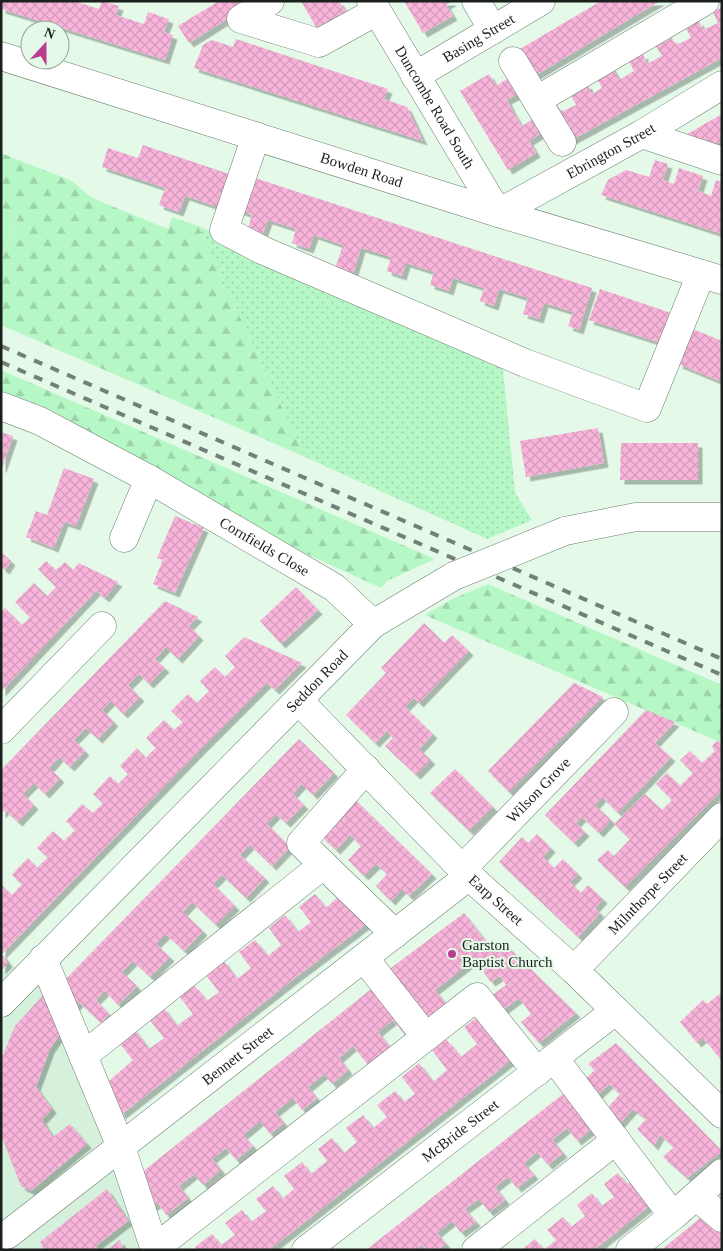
<svg xmlns="http://www.w3.org/2000/svg" width="723" height="1251" viewBox="0 0 723 1251" font-family="'Times New Roman',serif">
<style>
.built{fill:#d5f0db}
.green{fill:#b6f7c6}
.forest{fill:url(#forest-firs)}
.garden{fill:url(#garden-dots)}
.building{fill:url(#building-cross-hatch);filter:url(#shadow)}
.lines{fill:none;stroke-linecap:round;stroke-linejoin:round}
.minor-casing{stroke:#6d7e71;stroke-width:29}
.minor{stroke:#fff;stroke-width:28}
.rail{stroke:#738076;stroke-width:4;stroke-dasharray:9 9;stroke-linecap:butt}
.minor-bridge-casing{stroke:#6d7e71;stroke-width:29;stroke-linecap:butt}
.minor-bridge{stroke:#fff;stroke-width:28}
.poi-dot{fill:#ba3e8f;stroke:#e5f9e9;stroke-width:2}
.labels{text-anchor:middle;stroke-width:4;stroke-linejoin:round;paint-order:stroke}
.street-label{font-size:15px;fill:#1a211c;stroke:#e5f9e9}
.poi-label{font-size:15px;fill:#1a211c;stroke:#e5f9e9;text-anchor:start}
</style>
<defs>
<pattern id="forest-firs" width="22" height="20" patternUnits="userSpaceOnUse" patternTransform="scale(1.25)"><rect width="22" height="20" fill="#b6f7c6"/><path d="M5 1l3.5 6h-7zM16 11l3.5 6h-7z" fill="#9cd3aa"/></pattern>
<pattern id="garden-dots" width="8" height="8" patternUnits="userSpaceOnUse" patternTransform="scale(1.25)"><rect width="8" height="8" fill="#b6f7c6"/><path d="M2 2h.1M6 6h.1" fill="none" stroke="#9cd3aa" stroke-width="1.8" stroke-linecap="round"/></pattern>
<pattern id="building-cross-hatch" width="8" height="8" patternUnits="userSpaceOnUse" patternTransform="scale(1.25)"><rect width="8" height="8" fill="#f8b4da"/><path d="M0 0l8 8M0 8l8-8" fill="none" stroke="#d49aba"/></pattern>
<filter id="shadow"><feDropShadow dx="4.5" dy="4.5" stdDeviation="0" flood-color="#0004"/></filter>
</defs>
<rect width="100%" height="100%" fill="#e5f9e9"/>
<path class="built" d="M1,954L26,976L43,959L155,1250H13L1,1220Z"/>
<path class="green" d="M1,207L19,214L1,259Z"/>
<path class="forest" d="M1,153L72,181L92,198L168,229L172,217L198,226L305,457L1,325V259L19,215L1,207Z
M1,370L435,559L387,581L381,588L274,539L47,408L1,391Z
M488,584L722,685V743L425,615L452,599Z"/>
<path class="garden" d="M198,226L502,360L515,492L532,520L487,539L305,457Z"/>
<path class="building" d="M1,1H74L99,9L102,1L119,6L116,15L144,24L148,12L169,19L164,32L173,35L165,60L1,9Z
M219,1H256L189,43L178,26Z
M301,1H339L349,17L320,34Z
M404,1H453L446,5L453,16L423,33Z
M601,1H660L531,78L515,52Z
M722,7V58L568,142L550,110L557,105L561,112L576,105L570,93L587,84L592,94L602,88L595,75L611,66L619,80L634,71L629,61L643,54L647,64L662,56L656,46L672,38L676,45L691,38L686,28L699,21L703,30L718,23L713,12Z
M236,39L388,89L384,99L407,107L423,141L194,68L203,45L212,40L233,47Z
M489,74L496,86L510,77L520,93L507,100L513,112L522,126L535,118L543,132L529,141L536,153L508,170L460,91Z
M722,114V140L713,147L707,139L696,148L677,140Z
M143,145L235,176L224,209L185,196L179,212L159,205L165,188L102,167L108,148L138,158Z
M655,160L668,164L663,180L668,182L674,184L679,168L703,176L698,191L711,196L716,180L722,182V234L601,195L608,180L626,170L649,177Z
M249,176L592,288L579,330L568,326L573,312L544,303L539,319L523,314L528,298L499,289L494,306L480,301L484,288L453,278L449,291L441,288L430,285L434,272L406,263L402,276L387,271L391,257L361,248L351,281L333,275L343,245L314,235L309,249L292,243L296,229L268,220L262,236L247,231L252,215L238,210Z
M600,289L671,313L661,343L589,320Z
M693,329L722,341V382L678,364Z
M598,428L604,463L526,477L520,441Z
M1,432L13,436L2,468H1Z
M621,443H698V480H620Z
M64,468L94,479L76,526L64,522L54,548L26,537L36,511L47,515Z
M175,516L204,528L175,593L153,584L163,560L157,558Z
M1,552L11,561L5,570L1,567Z
M46,561L56,570L65,562L73,570L79,563L118,582L105,598L96,591L1,692V612L5,608L22,625L30,617L15,602L34,583L47,596L56,587L38,569Z
M296,587L318,610L281,644L260,621Z
M165,601L198,617L189,626L199,636L178,659L166,647L155,659L165,668L149,684L139,674L128,685L140,697L123,714L111,701L102,710L114,722L98,739L86,728L74,740L85,751L70,767L59,757L54,763L49,768L60,778L45,794L34,783L23,794L34,805L18,822L5,810L1,814V770Z
M424,623L444,643L452,635L469,651L419,703L414,698L405,707L433,734L419,749L431,760L416,775L385,746L393,738L387,731L375,743L346,715L386,673L381,668Z
M244,637L302,663L275,690L267,683L200,750L2,954L8,963L1,970V888L3,886L12,895L22,884L12,875L18,868L28,858L37,868L48,857L37,848L53,831L64,841L75,830L66,821L82,804L93,813L103,803L93,794L110,776L118,784L128,774L120,766L137,748L146,758L150,753L156,748L146,738L164,720L174,730L183,722L171,711L188,694L197,703L209,691L200,681L215,667L225,677L235,667L225,656Z
M574,683L603,697L509,792L488,771Z
M646,710L675,722L655,743L671,757L618,813L602,797L595,805L611,820L599,833L582,817L576,823L585,832L574,843L545,815Z
M299,739L334,773L313,795L302,784L297,789L293,794L304,805L286,823L276,814L267,824L290,847L272,866L250,845L240,855L265,878L246,898L222,875L213,884L235,906L216,925L192,902L183,912L203,931L184,951L166,934L156,944L170,957L150,977L133,961L122,972L137,986L118,1005L105,991L96,1000L109,1014L101,1023L79,1002L71,1013L62,983Z
M717,741L722,743V790L625,887L597,860L608,850L614,856L630,839L614,824L645,794L662,810L672,800L656,784L667,773L680,786L693,773L680,760L690,751L702,763L715,751L712,746Z
M455,769L493,807L469,831L430,793Z
M350,795L432,874L409,896L402,889L391,901L376,886L387,874L381,868L376,864L364,876L348,860L361,846L350,835L336,850L321,836Z
M537,834L551,848L543,857L554,868L563,859L578,874L570,882L581,893L588,885L603,899L595,908L600,913L578,937L499,862L522,837L528,843Z
M315,894L326,908L339,896L372,920L295,978L121,1115L108,1082L133,1060L117,1040L133,1028L149,1049L164,1038L148,1018L163,1007L177,1026L193,1014L179,996L194,985L207,1001L219,992L205,974L223,960L237,979L251,968L239,952L255,940L268,956L281,945L269,928L285,915L298,932L311,922L299,907Z
M464,913L490,947L503,942L576,1013L539,1043L521,1022L531,1014L519,998L499,1013L488,998L506,985L500,976L491,982L474,960L435,990L451,1011L426,1030L383,974Z
M380,982L416,1026L405,1035L393,1020L378,1032L390,1047L368,1065L353,1046L339,1058L348,1070L332,1084L324,1074L308,1087L317,1098L302,1110L293,1098L275,1112L284,1123L270,1134L260,1121L243,1135L253,1146L236,1160L226,1148L212,1159L221,1170L203,1185L194,1174L179,1186L188,1198L166,1215L158,1203L148,1210L136,1177Z
M49,989L67,1024L50,1049L36,1087L52,1109L42,1120L53,1137L70,1124L87,1144L31,1191L21,1186L1,1135V1060L15,1026Z
M722,992V1061L703,1038L697,1043L680,1022L703,1000L707,1004Z
M479,1016L518,1055L269,1250H197L195,1247L212,1234L221,1245L235,1235L225,1223L242,1210L251,1222L266,1211L256,1199L273,1186L282,1199L294,1189L284,1176L302,1162L311,1174L327,1161L318,1149L332,1138L344,1153L357,1142L346,1128L363,1115L373,1128L387,1117L377,1105L395,1091L404,1102L415,1094L402,1077L419,1063L433,1082L447,1070L432,1050L446,1039L461,1057L477,1044L464,1027Z
M616,1043L722,1151L687,1178L663,1157L674,1147L660,1135L654,1146L637,1129L646,1119L633,1109L615,1129L602,1114L620,1094L609,1084L592,1100L580,1084L595,1070L588,1064Z
M568,1090L587,1114L581,1119L591,1130L577,1141L567,1128L552,1140L563,1153L548,1165L537,1152L524,1163L534,1175L517,1188L508,1177L495,1187L505,1200L489,1212L479,1199L465,1209L476,1222L461,1233L452,1221L437,1233L446,1244L438,1250H426L422,1245L415,1250H366Z
M618,1173L627,1184L632,1180L652,1204L594,1250H521L535,1239L544,1250L556,1240L547,1230L563,1217L571,1227L585,1216L577,1205L592,1193L601,1206L607,1202L614,1197L604,1184Z
M107,1189L128,1221L96,1246L98,1250H44L40,1242Z
M710,1210L722,1224V1250H661Z
M120,1240L124,1250H107Z"/>
<g class="lines">
<g class="minor-casing">
<g id="minor">
<path d="M270,1L241,19L319,43L377,11"/>
<path id="s1" d="M371,1L498,213L642,134L722,85"/>
<path d="M476,1L493,30"/>
<path id="s2" d="M1,56L498,213L722,280"/>
<path d="M513,61L562,142"/>
<path id="s3" d="M415,76L541,1"/>
<path d="M537,100L705,1"/>
<path d="M642,134L722,161"/>
<path d="M256,136L224,230L262,250L525,363L647,408L701,274"/>
<path id="s4" d="M1,406L40,421L149,479L335,588L373,624"/>
<path d="M565,531L636,517H722"/>
<path d="M124,538L149,479"/>
<path id="s5" d="M299,701L469,876L574,970L722,1114"/>
<path d="M1,730L102,626"/>
<path d="M366,769L301,843L395,934"/>
<path id="s6" d="M462,869L614,712"/>
<path d="M364,958L426,1037"/>
<path d="M43,959L121,1147L155,1250"/>
<path id="s7" d="M574,970L722,817"/>
<path id="s8" d="M1,1003L373,624L454,576"/>
<path d="M83,1056L323,865"/>
<path d="M554,1058L673,1216"/>
<path d="M696,1196L722,1218"/>
<path id="s9" d="M7,1235L469,876"/>
<path d="M154,1249L477,997L537,1072"/>
<path id="s10" d="M306,1250L615,1011"/>
<path d="M476,1250L616,1140"/>
<path d="M630,1250L673,1216L722,1173"/>
</g>
</g>
<use href="#minor" class="minor"/>
<path class="rail" d="M1,346L722,659
M1,362L722,675"/>
<g class="minor-bridge-casing">
<path id="minor-bridge" d="M454,576L565,531"/>
</g>
<use href="#minor-bridge" class="minor-bridge"/>
</g>
<circle class="poi-dot" cx="452" cy="954" r="5"/>
<g class="labels">
<g class="street-label">
<text dy="5" stroke="none"><textPath href="#s3" startOffset="74">Basing Street</textPath></text>
<text dy="5" stroke="none"><textPath href="#s1" startOffset="124">Duncombe Road South</textPath></text>
<text dy="5" stroke="none"><textPath href="#s1" startOffset="376">Ebrington Street</textPath></text>
<text dy="5" stroke="none"><textPath href="#s2" startOffset="378">Bowden Road</textPath></text>
<text dy="5" stroke="none"><textPath href="#s4" startOffset="299">Cornfields Close</textPath></text>
<text dy="5" stroke="none"><textPath href="#s8" startOffset="451">Seddon Road</textPath></text>
<text dy="5" stroke="none"><textPath href="#s6" startOffset="110">Wilson Grove</textPath></text>
<text dy="5" stroke="none"><textPath href="#s7" startOffset="106">Milnthorpe Street</textPath></text>
<text dy="5" stroke="none"><textPath href="#s5" startOffset="280">Earp Street</textPath></text>
<text dy="5" stroke="none"><textPath href="#s9" startOffset="292">Bennett Street</textPath></text>
<text dy="5" stroke="none"><textPath href="#s10" startOffset="195">McBride Street</textPath></text>
</g>
<g class="poi-label">
<text x="462" y="950">Garston<tspan x="462" dy="17">Baptist Church</tspan></text>
</g>
</g>
<rect width="723" height="1251" fill="none" stroke="#1a211c" stroke-width="5"/>
<g transform="translate(45 45) rotate(21)"><circle r="24" fill="#e5f9e9" stroke="#94a397"/>
<path d="M0-4L9 19L0 12L-9 19Z" fill="#ba3e8f"/>
<text y="-8" font-size="14" font-weight="bold" text-anchor="middle" fill="#1a211c">N</text>
</g>
</svg>
